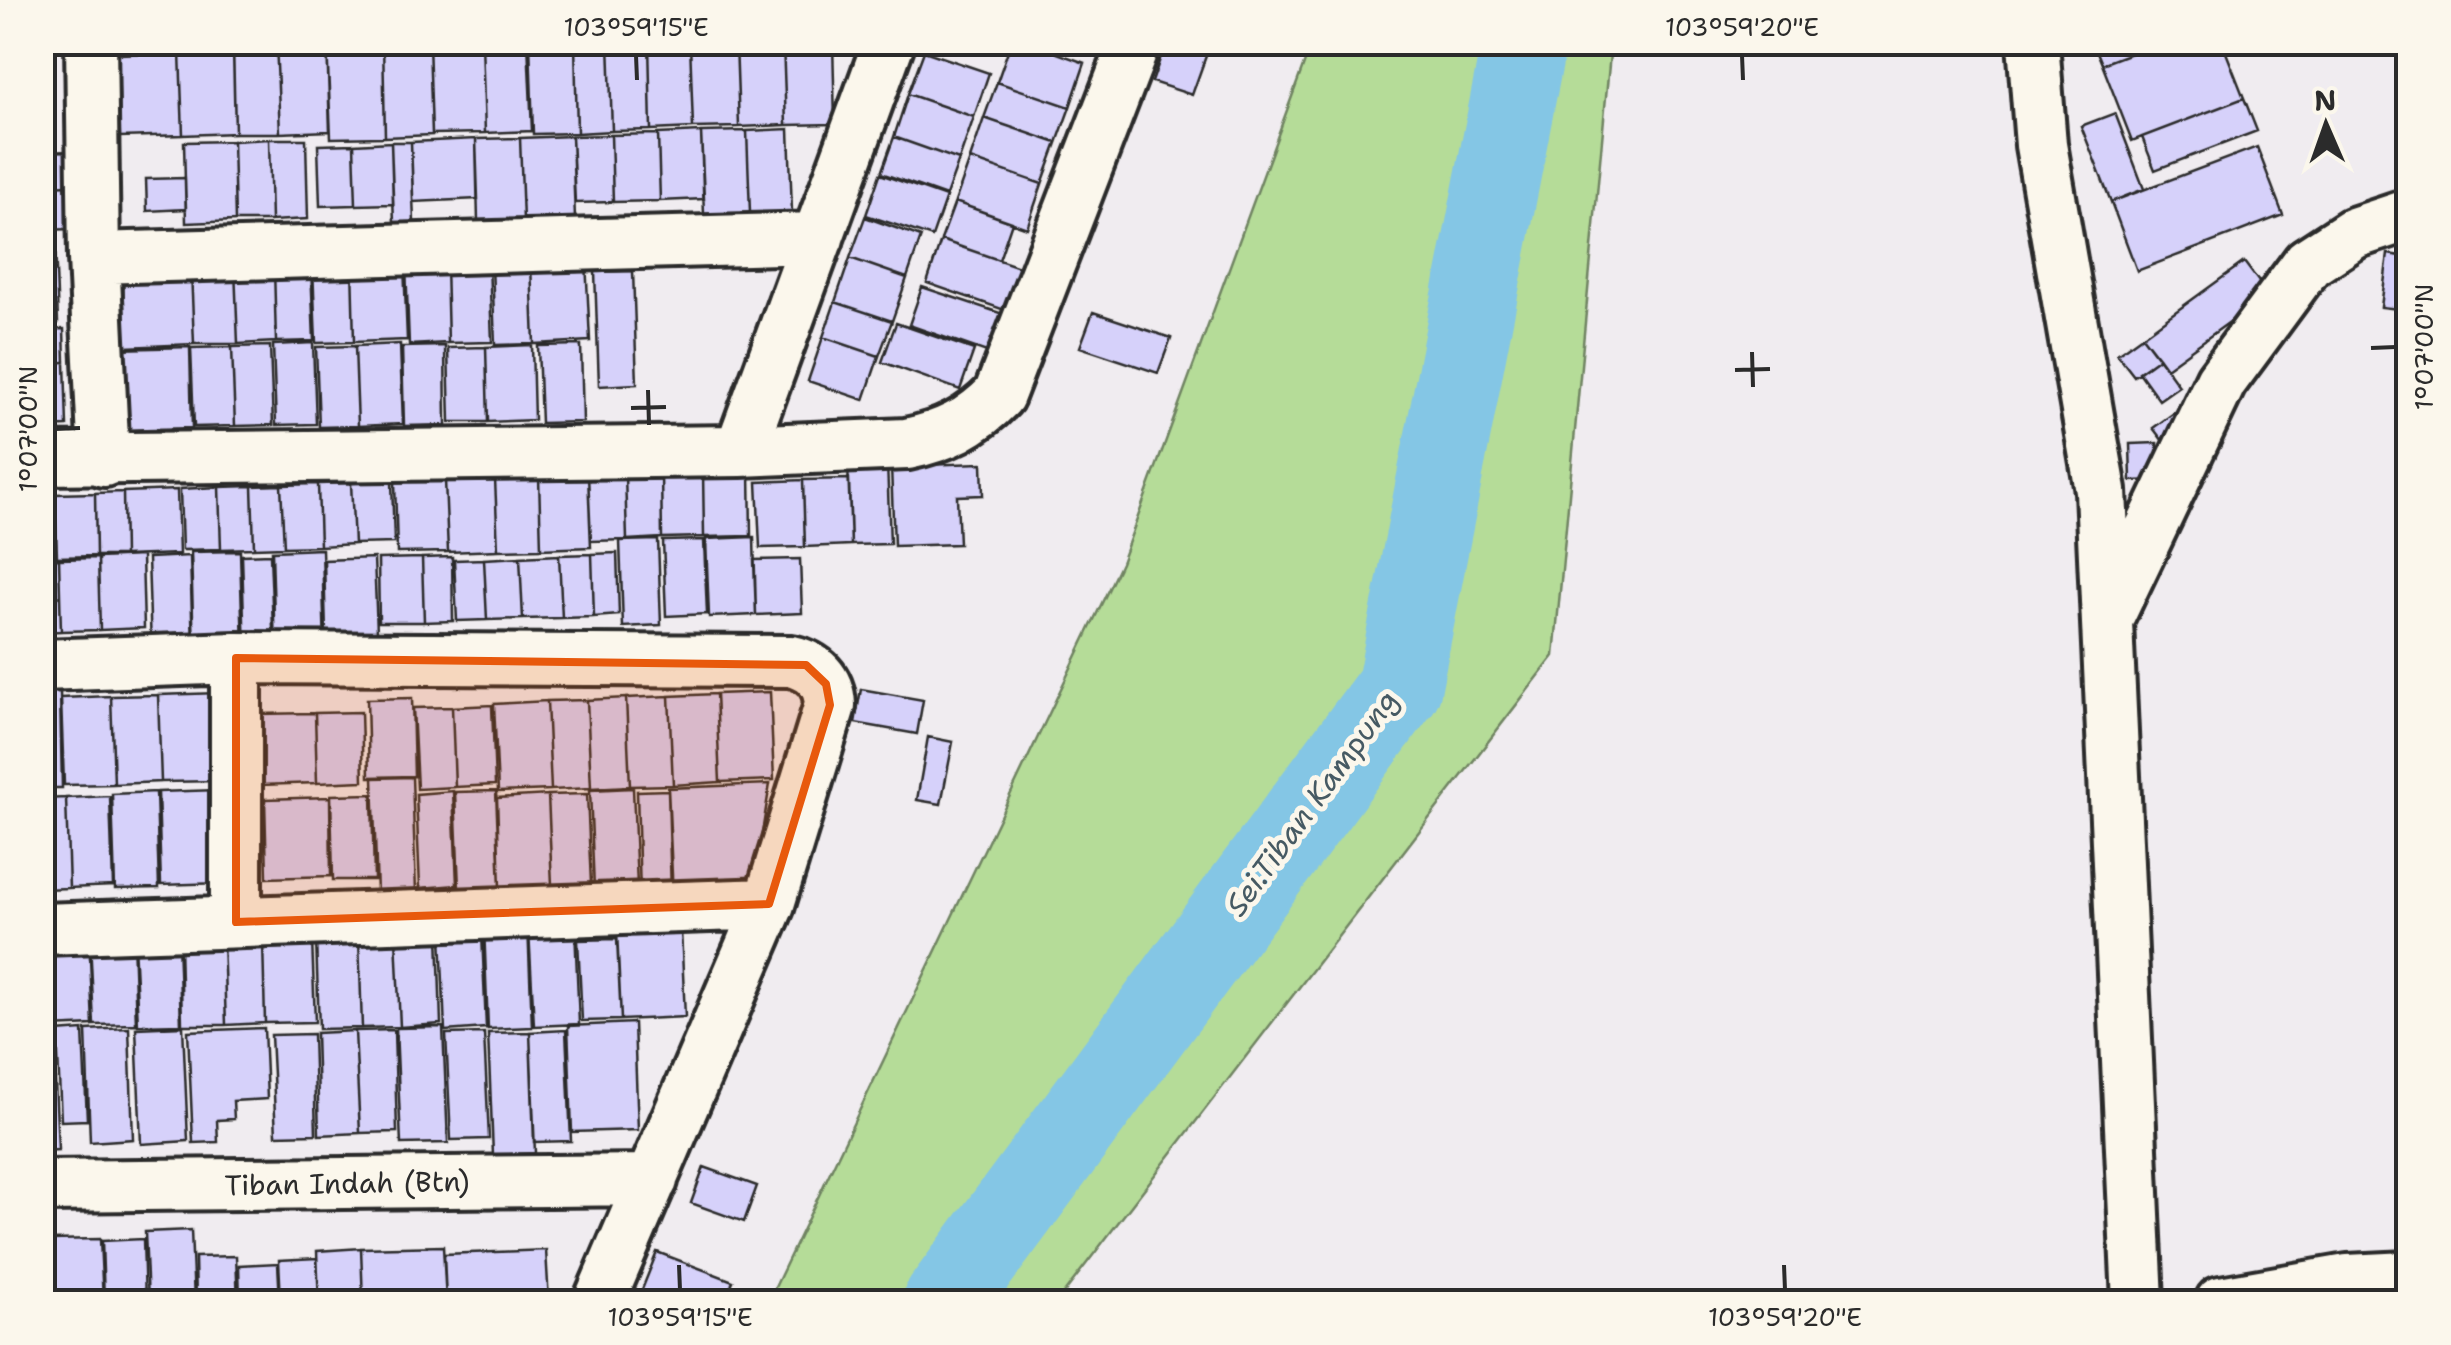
<svg xmlns="http://www.w3.org/2000/svg" width="2451" height="1345" viewBox="0 0 2451 1345" font-family="'Shantell Sans',sans-serif">
<style>
.green{fill:#b5dc98;stroke:#708462;stroke-width:2.5}
.lines{fill:none;stroke-linecap:round;stroke-linejoin:round}
.river{stroke:#84c6e5;stroke-width:85}
.building{fill:#d6d1fa;stroke:#2b2b2b;stroke-width:2.5}
.minor-casing{stroke:#2b2b2b;stroke-width:58}
.minor{stroke:#fbf7ec;stroke-width:50}
.marked{fill:#e8590c;fill-opacity:0.2;stroke:#e8590c;stroke-width:8;stroke-linejoin:round}
.ticks{fill:none;stroke:#2b2b2b;stroke-width:4}
.labels{text-anchor:middle;stroke-width:10;stroke-linejoin:round;paint-order:stroke}
.street-label{font-size:28px;fill:#2b2b2b;stroke:#fbf7ec}
.water-label{font-size:30px;font-style:italic;fill:#465a63;stroke:#fbf7ec}
.neatline{fill:none;stroke:#2b2b2b;stroke-width:4}
.ticks-label{font-size:25px;text-anchor:middle;fill:#2b2b2b}
</style>
<rect width="100%" height="100%" fill="#f0ecf0"/>
<filter id="ink" filterUnits="userSpaceOnUse"><feTurbulence type="fractalNoise" baseFrequency=".01" numOctaves="2"/><feDisplacementMap in="SourceGraphic" scale="20" xChannelSelector="R" yChannelSelector="G"/><feConvolveMatrix kernelMatrix="1 2 1 2 8 2 1 2 1" color-interpolation-filters="sRGB"/></filter>
<g filter="url(#ink)">
<path class="green" d="M1312,42L1611,43L1554,656L1057,1302H768L1121,563Z"/>
<g class="lines">
<path class="river" d="M945,1302L1399,687L1524,42"/>
</g>
<path class="building" d="M233,42H276L280,133H235Z
M276,42H327L330,131L280,133Z
M327,42H383L385,137L331,138Z
M383,42H429L432,135L385,137Z
M429,42H482L485,133L432,134Z
M482,42H528L532,131L485,133Z
M530,42H575L577,133L533,134Z
M575,42H609L612,131L577,133Z
M609,42H649L651,130L612,131Z
M649,42H690L693,128L651,130Z
M690,42H736L739,127L693,128Z
M736,42H783L786,125L739,127Z
M783,42H833L835,124L786,125Z
M1011,42H1060L1057,53L1085,63L1070,107L997,82Z
M1166,42H1211L1192,95L1152,82Z
M2093,42H2160L2102,64Z
M2160,42H2222L2244,98L2132,141L2102,64Z
M233,50L235,133L183,135L180,52Z
M924,51L989,73L974,117L908,94Z
M180,52L183,135L120,137L118,54Z
M997,82L1070,107L1057,143L984,118Z
M908,94L974,117L959,160L894,137Z
M2244,98L2257,131L2155,170L2142,137Z
M2115,113L2144,189L2111,202L2081,126Z
M984,118L1057,143L1042,184L970,159Z
M789,129L792,212L750,213L747,131Z
M747,131L750,213L704,215L701,132Z
M701,132L704,199L660,201L658,134Z
M658,134L660,201L613,202L611,135Z
M611,135L613,202L575,203L572,136Z
M572,136L575,219L523,221L520,138Z
M894,137L959,160L946,196L881,173Z
M520,138L523,221L478,222L476,139Z
M269,139L271,221H235L233,141Z
M269,139H306L308,219L271,221Z
M476,139L478,199L413,202L411,142Z
M233,141L235,221L186,223L184,142Z
M391,142L393,204L356,205L354,144Z
M391,142H411L414,222L394,223Z
M354,144L356,205L320,206L318,145Z
M2257,147L2283,215L2137,271L2111,202Z
M71,151L72,185L42,186V152Z
M970,159L1042,184L1027,228L955,202Z
M880,174L946,197L932,237L866,215Z
M185,178L186,209L147,211L146,179Z
M72,185L74,229L42,230V186Z
M955,202L1012,222L999,260L941,240Z
M865,217L921,237L907,278L850,258Z
M42,235H55L56,270L42,271Z
M2402,239L2408,240V310L2381,307L2388,254L2401,256Z
M941,240L1028,270L1013,313L927,283Z
M850,258L907,278L892,321L835,302Z
M586,261L590,341L534,344L531,264Z
M2244,262L2268,294L2166,368L2142,336Z
M404,263L407,340L354,342L352,265Z
M489,263L492,342L448,343L446,264Z
M446,264L448,343L409,345L406,265Z
M531,264L534,344L495,345L492,265Z
M352,265L354,342L316,343L313,267Z
M311,266L314,341L276,342L274,267Z
M274,267L276,342L238,344L235,269Z
M235,269L238,344H194L191,270Z
M56,270L58,323L42,324V271Z
M191,270L194,344L125,347L123,273Z
M633,271L637,384L599,386L595,272Z
M922,287L1015,318L1001,357L909,325Z
M835,302L892,321L879,356L823,337Z
M1093,312L1171,338L1158,373L1080,347Z
M896,323L974,350L960,390L882,362Z
M64,329L65,362L42,363V330Z
M2142,336L2159,358L2134,376L2117,354Z
M823,337L879,356L864,400L808,381Z
M313,343L316,424L276,425L273,345Z
M400,344L403,424L358,426L355,346Z
M532,345L534,420L488,422L486,347Z
M581,345L583,422L541,423L538,346Z
M270,346L273,425L235,426L232,347Z
M355,346L358,426L319,427L316,347Z
M445,346L446,425L404,426L402,347Z
M190,347L192,428L118,430L116,349Z
M232,347L235,426L194,427L191,348Z
M486,347L488,422H450L448,348Z
M2159,358L2179,386L2159,400L2139,372Z
M65,362L67,426L42,427V363Z
M2178,410L2193,430L2169,449L2153,428Z
M2157,443L2158,480L2131,481L2130,444Z
M887,462L890,544L851,545L848,464Z
M982,463L983,495L957,496L959,544L894,546L891,466Z
M750,470L751,536L704,537L703,471Z
M703,471L704,537L662,538L661,473Z
M42,473H49L52,559H42Z
M661,473L662,538L627,540L625,474Z
M625,474L627,540L591,541L588,475Z
M588,475L591,547L541,549L539,477Z
M539,477L541,549L498,550L495,479Z
M495,479L498,550L448,552L445,480Z
M849,479L851,545L805,547L803,480Z
M445,480L448,552L397,553L395,481Z
M803,480L805,547L760,548L757,482Z
M392,481L394,543L354,544L351,483Z
M351,483L354,544L320,546L318,484Z
M318,484L320,546L284,547L281,485Z
M281,485L284,547L254,548L252,486Z
M252,486L254,548L221,549L219,487Z
M219,487L221,549L182,550L180,489Z
M177,490L179,554L124,556L123,492Z
M123,492L124,556H96L95,493Z
M95,493L96,556L57,557L55,494Z
M754,537L756,615L709,617L706,539Z
M658,540L661,625L623,627L620,541Z
M704,540L707,614L666,616L663,541Z
M322,549L325,650L275,651L272,551Z
M240,551L243,649L194,651L191,552Z
M617,553L619,615L594,617L592,554Z
M270,554L274,653L245,654L242,555Z
M592,554L594,617L562,618L559,555Z
M559,555L562,618L523,619L520,557Z
M142,556L144,628L100,630L98,558Z
M190,556L193,646L151,648L148,558Z
M452,557L453,621L424,622L422,558Z
M520,557L523,619L487,620L484,559Z
M98,558L100,630L61,631L59,559Z
M374,558L377,632L326,634L324,560Z
M422,558L424,622H379L378,559Z
M59,559L61,631L42,632V560Z
M484,559L487,620L457,621L454,560Z
M800,559L802,613L756,615L754,560Z
M861,689L923,700L917,734L855,723Z
M60,691L62,788H42V692Z
M770,692L774,780L720,782L716,694Z
M219,693L221,781L161,782L158,695Z
M716,694L720,782L673,785L669,696Z
M158,695L161,782L114,784L111,696Z
M111,696L114,784L64,785L61,698Z
M669,696L673,785L630,786L626,698Z
M412,698L414,776L369,777L367,699Z
M626,698L630,786L591,788L587,700Z
M587,700L591,788L551,790L547,701Z
M547,701L551,790L498,792L494,704Z
M492,705L495,785L455,787L452,707Z
M452,707L455,787L417,789L413,708Z
M361,712L363,781L317,783L315,713Z
M315,713L317,783L261,785L258,714Z
M928,737L953,742L941,804L917,800Z
M412,777L416,892L377,894L373,778Z
M770,784L752,894L673,897L668,788Z
M633,788L637,887L594,889L590,790Z
M218,790L221,883L161,885L158,792Z
M668,790L671,895L640,896L637,791Z
M453,791L457,885L420,888L416,794Z
M496,791L500,888L459,889L455,792Z
M156,792L159,888L115,889L112,794Z
M372,794L374,880H333L331,795Z
M587,794L591,884L552,885L548,795Z
M548,795L552,885L500,888L497,798Z
M110,796L113,886L69,888L66,798Z
M330,797L331,876L267,878L265,799Z
M66,798L69,888L42,889V799Z
M528,924L532,1027L488,1029L484,926Z
M575,927L579,1024L534,1026L529,930Z
M681,929L685,1017L621,1020L617,931Z
M482,933L486,1028L445,1031L441,935Z
M438,934L441,1024L400,1027L396,937Z
M89,936L93,1025L50,1027L47,938Z
M396,937L400,1027L362,1028L359,938Z
M359,938L362,1028L319,1029L316,939Z
M42,939L47,1028H42Z
M133,939L136,1024L94,1025L90,940Z
M312,939L315,1022L265,1023L263,940Z
M617,939L621,1020L582,1021L578,940Z
M223,940H263L265,1023L226,1025Z
M223,940L226,1025H182L180,942Z
M178,941L181,1024L138,1025L134,943Z
M634,1023L638,1130L572,1132L568,1026Z
M183,1026L188,1141L141,1144L136,1028Z
M443,1027L448,1143L401,1144L396,1028Z
M129,1028L133,1139L90,1142L86,1030Z
M264,1028L267,1099L233,1101L234,1119L217,1120L218,1142L193,1143L188,1031Z
M83,1030L87,1120L61,1121L57,1032Z
M394,1030L397,1132L360,1133L355,1031Z
M566,1030L571,1141L534,1142L530,1032Z
M355,1031L360,1133L319,1135L316,1033Z
M530,1032L535,1153L493,1155L488,1033Z
M53,1033L58,1150L42,1151V1034Z
M484,1033L489,1139L451,1140L446,1034Z
M313,1034L316,1134L276,1135L271,1035Z
M704,1167L757,1186L744,1222L691,1203Z
M191,1230L194,1302H148L145,1232Z
M100,1239L103,1302H52L49,1240Z
M143,1239L145,1302H104L102,1241Z
M42,1242H48L50,1302H42Z
M443,1246L446,1302H363L361,1248Z
M361,1248L363,1302H319L317,1251Z
M546,1250L549,1302H446L444,1254Z
M657,1252L733,1281L724,1302H637Z
M236,1256L238,1302H196L195,1257Z
M317,1258L319,1302H281L279,1260Z
M278,1263L280,1302H240L239,1265Z"/>
<g class="lines">
<g class="minor-casing">
<path id="minor" d="M91,42L94,258L104,461
M2033,42L2041,145L2101,491L2138,1302
M94,258L818,238
M740,451L889,42
M42,459L740,451L907,444C945,436 972,423 999,395L1135,42
M2111,612L2221,381L2308,263L2354,233L2408,215
M236,658V922
M42,665L236,658L791,661C814,666 829,680 830,705L769,904L599,1302
M42,929L769,904
M42,1186L652,1180
M2221,1302L2348,1280L2408,1277"/>
</g>
<use href="#minor" class="minor"/>
</g>
</g>
<path class="marked" d="M236,658L806,665L826,684L830,705L769,904L236,922Z"/>
<path class="ticks" d="M636,55L637,80M1742,55L1743,80M2371,348L2396,347M1752,352L1753,387M1735,370L1770,369M648,390L649,425M631,408L666,407M55,429L80,428M679,1265L680,1290M1784,1265L1785,1290"/>
<g class="labels">
<g class="street-label">
<text transform="translate(347 1183) rotate(-1)" y="10">Tiban Indah (Btn)</text>
</g>
<g class="water-label">
<text transform="translate(1312 803) rotate(-54)" y="10">Sei.Tiban Kampung</text>
</g>
</g>
<rect width="2451" height="1345" fill="none" stroke="#fbf7ec" stroke-width="110"/>
<g transform="translate(2326 125) rotate(358)" stroke="#fbf7ec" stroke-width="8" paint-order="stroke">
<path d="M0-8L18 38L0 25L-18 38Z" fill="#2b2b2b"/>
<text y="-15" font-size="28" font-weight="bold" text-anchor="middle" fill="#2b2b2b">N</text>
</g>
<rect x="55" y="55" width="2341" height="1235" class="neatline"/>
<g class="ticks-label">
<text x="636" y="36">103°59'15"E</text>
<text x="1742" y="36">103°59'20"E</text>
<text transform="translate(2424 347) rotate(-90)" y="9">1°07'00"N</text>
<text transform="translate(28 429) rotate(-90)" y="9">1°07'00"N</text>
<text x="680" y="1326">103°59'15"E</text>
<text x="1785" y="1326">103°59'20"E</text>
</g>
</svg>
